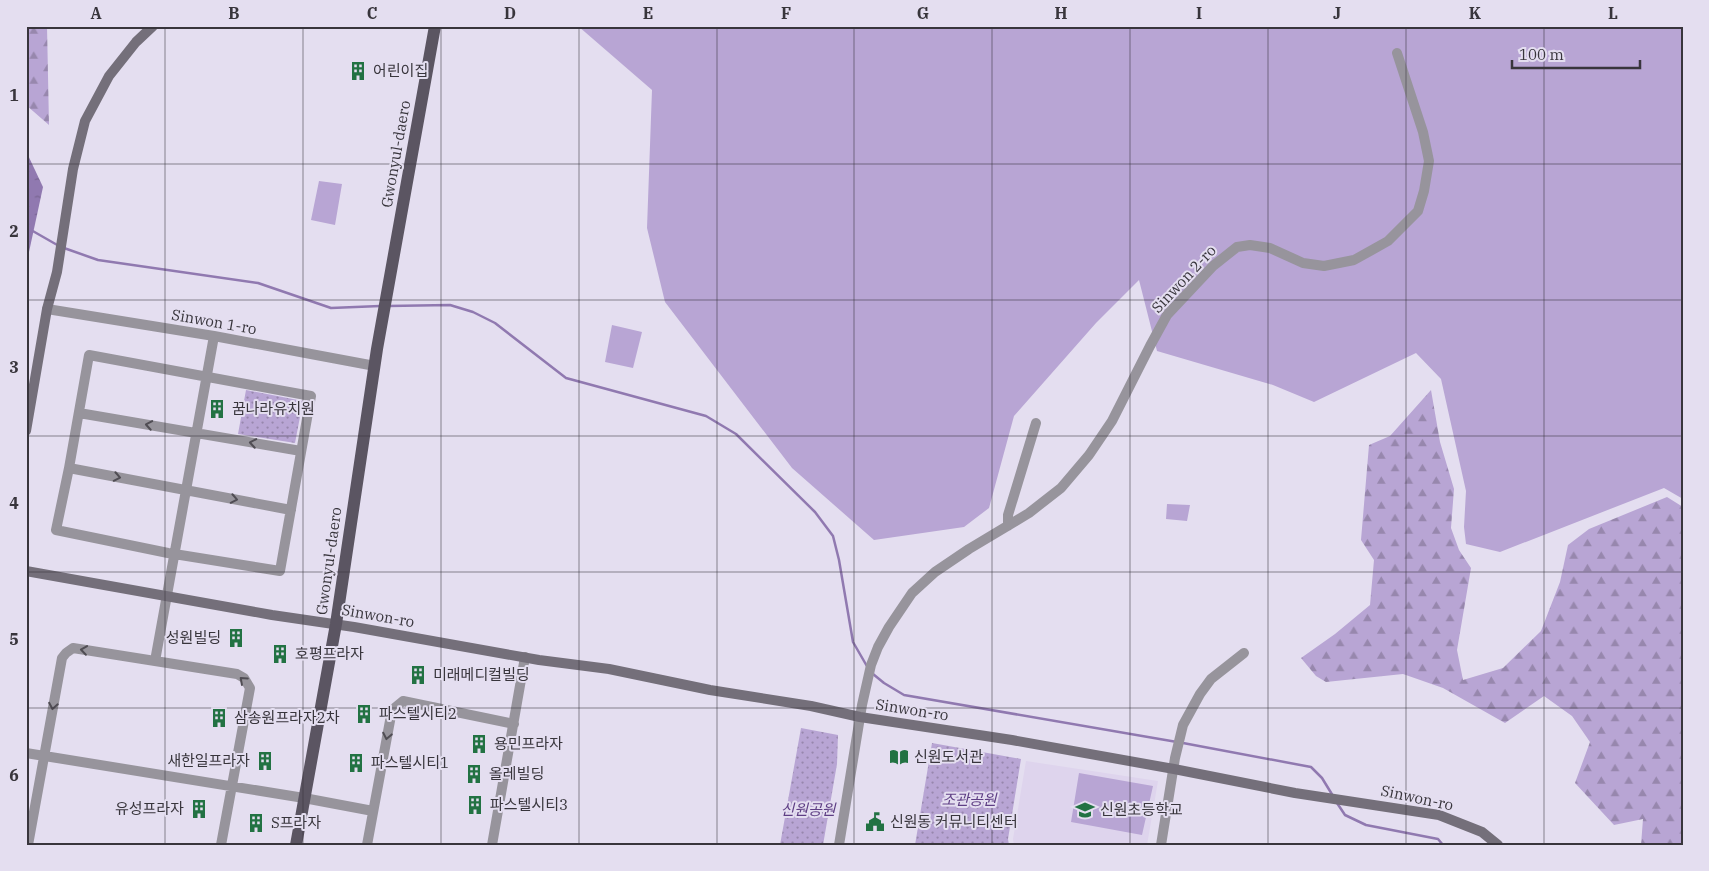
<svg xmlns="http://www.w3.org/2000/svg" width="1709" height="871" viewBox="0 0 1709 871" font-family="'IBM Plex Serif','Noto Sans KR',serif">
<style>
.built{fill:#ded4ed}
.grass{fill:#b8a5d4}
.forest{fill:url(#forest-firs)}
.park{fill:url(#park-dots)}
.water{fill:url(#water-ripples)}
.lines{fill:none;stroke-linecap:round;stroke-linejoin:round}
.stream{stroke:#9079b0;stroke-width:2.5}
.street{stroke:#97949c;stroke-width:10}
.secondary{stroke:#746f7a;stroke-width:10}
.primary{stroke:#5b5562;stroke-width:12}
.oneway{stroke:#504d54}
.grid{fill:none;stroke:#38353c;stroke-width:1;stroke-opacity:0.55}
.labels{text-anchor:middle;stroke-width:4;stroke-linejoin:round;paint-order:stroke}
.poi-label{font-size:15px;fill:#38353c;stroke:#e4def0;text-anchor:start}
.street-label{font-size:15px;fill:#38353c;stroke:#e4def0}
.park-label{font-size:15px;font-style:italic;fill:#5e3e84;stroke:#e4def0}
.neatline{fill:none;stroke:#38353c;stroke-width:2}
.grid-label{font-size:16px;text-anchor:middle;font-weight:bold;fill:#38353c}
</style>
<defs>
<pattern id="forest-firs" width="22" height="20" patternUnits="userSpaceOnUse" patternTransform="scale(1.25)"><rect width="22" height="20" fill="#b8a5d4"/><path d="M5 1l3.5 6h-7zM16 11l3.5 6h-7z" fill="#9787ad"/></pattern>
<pattern id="park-dots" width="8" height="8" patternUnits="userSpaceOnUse" patternTransform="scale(1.25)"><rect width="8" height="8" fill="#b8a5d4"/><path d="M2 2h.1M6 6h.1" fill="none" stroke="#9787ad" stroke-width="1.8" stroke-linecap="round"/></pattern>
<pattern id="water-ripples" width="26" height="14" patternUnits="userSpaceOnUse" patternTransform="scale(1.25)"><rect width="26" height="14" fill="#9079b0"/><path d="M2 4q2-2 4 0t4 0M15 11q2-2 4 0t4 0" fill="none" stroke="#776490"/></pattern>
</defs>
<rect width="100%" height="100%" fill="#e4def0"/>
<path class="built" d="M1026,761L1158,781L1147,845H1014L1013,839Z"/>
<path class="grass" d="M578,26H1683V499L1664,488L1500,552L1466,544L1464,527L1466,491L1441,379L1416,353L1314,402L1273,385L1157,351L1139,280L1096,323L1014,416L989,508L964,527L874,540L792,468L665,302L647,228L652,90Z
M319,181L342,184L335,225L311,220Z
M612,325L642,332L633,368L605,362Z
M1167,504L1190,505L1187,521L1166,519Z
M1079,773L1153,786L1142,835L1071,822Z"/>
<path class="forest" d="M26,26H47L49,125L26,105Z
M1431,390L1440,442L1454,489L1451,528L1459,550L1471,568L1457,650L1463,680L1503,668L1541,631L1560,582L1568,545L1589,529L1667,497L1683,507V845H1641L1643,819L1614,825L1575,783L1590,742L1572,716L1544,696L1505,723L1443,688L1403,674L1326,682L1316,676L1301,658L1335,634L1370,605L1374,560L1361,540L1369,445L1390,436Z"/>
<path class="park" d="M246,390L303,401L295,443L238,434Z
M801,728L838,735L837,764L823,845H780Z
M932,743L1021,759L1008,839L1009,845H915Z"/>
<path class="water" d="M26,151L43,187L26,266Z"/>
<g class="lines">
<path class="stream" d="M31,230L59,246
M64,248L98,260L258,283L331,308L380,306
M388,306L450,305L473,312L495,323L566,378L706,416L736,434L815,512L833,536L839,560L853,642L868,668
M873,674L884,683L904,695L1177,742
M1183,743L1311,767L1322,778L1333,796
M1337,803L1345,815L1366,825L1438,839L1443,845"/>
<path class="street" d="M47,309L214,336L375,366
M89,355L311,396L280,571L168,553L56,530L69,468Z
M79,413L301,451
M69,468L291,510
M1008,526V515L1036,423
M155,661L214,336
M26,753L304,798L373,811
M28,845L62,658L66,653L73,648L237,674L244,678L250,688L221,845
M367,845L392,710L403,701L514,724
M492,845L525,657
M839,845L862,705L871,665L878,647L889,627L912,593L935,572L969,549L1029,513L1061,488L1089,455L1112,421L1150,346L1167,315L1213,266L1237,247L1250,245L1270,248L1303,263L1324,266L1354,260L1388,241L1418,211L1424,191L1429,161L1423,132L1397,53
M1161,845L1175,758L1183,725L1200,694L1211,679L1244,653"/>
<path class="secondary" d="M26,431L47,309L57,272L73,169L85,121L109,76L136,42L153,26
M26,571L272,615L354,627L539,660L609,669L710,690L811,706L860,717L1012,740L1174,769L1295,793L1439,815L1482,832L1498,845"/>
<path class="primary" d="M296,845L336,624L377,349L435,26"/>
</g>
<defs><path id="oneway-chevron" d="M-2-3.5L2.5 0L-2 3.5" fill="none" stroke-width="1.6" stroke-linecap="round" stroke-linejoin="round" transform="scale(1.25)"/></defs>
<g class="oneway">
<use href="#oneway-chevron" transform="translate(149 425) rotate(-170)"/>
<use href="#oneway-chevron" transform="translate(253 443) rotate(-170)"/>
<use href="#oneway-chevron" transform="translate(117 477) rotate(11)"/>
<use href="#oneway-chevron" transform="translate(234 499) rotate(11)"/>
<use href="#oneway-chevron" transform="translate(84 650) rotate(-172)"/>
<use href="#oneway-chevron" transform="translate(243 680) rotate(-138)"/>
<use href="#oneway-chevron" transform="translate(53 706) rotate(100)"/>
<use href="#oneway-chevron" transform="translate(387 736) rotate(101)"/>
</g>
<path class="grid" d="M165,26V845M303,26V845M441,26V845M579,26V845M717,26V845M854,26V845M992,26V845M1130,26V845M1268,26V845M1406,26V845M1544,26V845M26,164H1683M26,300H1683M26,436H1683M26,572H1683M26,708H1683"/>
<defs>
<g id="building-bare" transform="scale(1.5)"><path d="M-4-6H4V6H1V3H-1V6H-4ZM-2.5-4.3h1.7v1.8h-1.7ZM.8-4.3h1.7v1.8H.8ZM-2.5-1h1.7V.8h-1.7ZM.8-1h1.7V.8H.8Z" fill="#227243" stroke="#e4def0" stroke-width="2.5" paint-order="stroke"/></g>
<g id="library-bare" transform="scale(1.5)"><path d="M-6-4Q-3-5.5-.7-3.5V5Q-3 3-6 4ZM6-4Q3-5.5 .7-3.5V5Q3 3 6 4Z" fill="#227243" stroke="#e4def0" stroke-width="2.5" paint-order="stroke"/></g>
<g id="school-bare" transform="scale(1.5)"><path d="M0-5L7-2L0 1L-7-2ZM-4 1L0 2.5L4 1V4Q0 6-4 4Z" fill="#227243" stroke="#e4def0" stroke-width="2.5" paint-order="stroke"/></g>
<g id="civic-bare" transform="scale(1.5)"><path d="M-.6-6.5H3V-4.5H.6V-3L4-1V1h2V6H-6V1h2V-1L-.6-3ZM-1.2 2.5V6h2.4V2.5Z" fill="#227243" stroke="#e4def0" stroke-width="2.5" paint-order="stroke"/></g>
</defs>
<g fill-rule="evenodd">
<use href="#building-bare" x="358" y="71"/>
<use href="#building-bare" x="217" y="409"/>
<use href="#building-bare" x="236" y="638"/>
<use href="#building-bare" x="280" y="654"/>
<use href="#building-bare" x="418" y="675"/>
<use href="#building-bare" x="364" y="714"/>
<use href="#building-bare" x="219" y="718"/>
<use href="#building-bare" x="479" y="744"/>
<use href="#library-bare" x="899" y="757"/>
<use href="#building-bare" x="265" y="761"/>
<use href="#building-bare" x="356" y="763"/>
<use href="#building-bare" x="474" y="774"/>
<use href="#building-bare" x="475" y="805"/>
<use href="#building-bare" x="199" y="809"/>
<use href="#school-bare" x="1085" y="810"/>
<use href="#civic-bare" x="875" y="822"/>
<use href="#building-bare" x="256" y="823"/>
</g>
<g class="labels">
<g class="poi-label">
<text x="373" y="76">어린이집</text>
<text x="232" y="414">꿈나라유치원</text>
<text x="221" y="643" text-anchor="end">성원빌딩</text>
<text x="295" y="659">호평프라자</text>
<text x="433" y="680">미래메디컬빌딩</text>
<text x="379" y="719">파스텔시티2</text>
<text x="234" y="723">삼송원프라자2차</text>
<text x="494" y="749">용민프라자</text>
<text x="914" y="762">신원도서관</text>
<text x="250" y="766" text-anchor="end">새한일프라자</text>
<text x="371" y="768">파스텔시티1</text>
<text x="489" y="779">올레빌딩</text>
<text x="490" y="810">파스텔시티3</text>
<text x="184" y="814" text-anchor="end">유성프라자</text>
<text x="1100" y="815">신원초등학교</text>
<text x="890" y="827">신원동 커뮤니티센터</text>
<text x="271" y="828">S프라자</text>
</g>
<g class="street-label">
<text transform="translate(396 154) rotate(-80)" y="5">Gwonyul-daero</text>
<text transform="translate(1184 279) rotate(-47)" y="5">Sinwon 2-ro</text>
<text transform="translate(214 322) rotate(10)" y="5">Sinwon 1-ro</text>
<text transform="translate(329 561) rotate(-82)" y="5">Gwonyul-daero</text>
<text transform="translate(378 616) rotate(10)" y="5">Sinwon-ro</text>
<text transform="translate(912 710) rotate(9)" y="5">Sinwon-ro</text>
<text transform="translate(1417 798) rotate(12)" y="5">Sinwon-ro</text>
</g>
<g class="park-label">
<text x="969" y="805">조관공원</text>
<text x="808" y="815">신원공원</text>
</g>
</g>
<rect width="1709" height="871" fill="none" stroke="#e4def0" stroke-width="55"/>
<path d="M1512 60v8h128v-8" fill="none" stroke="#38353c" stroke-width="2.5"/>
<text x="1519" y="60" font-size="15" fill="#38353c" stroke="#e4def0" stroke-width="4" paint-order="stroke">100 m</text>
<rect x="28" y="28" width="1654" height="816" class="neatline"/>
<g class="grid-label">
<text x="96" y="19">A</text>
<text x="234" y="19">B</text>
<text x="372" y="19">C</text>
<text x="510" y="19">D</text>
<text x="648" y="19">E</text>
<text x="786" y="19">F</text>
<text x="923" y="19">G</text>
<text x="1061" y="19">H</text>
<text x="1199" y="19">I</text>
<text x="1337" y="19">J</text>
<text x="1475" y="19">K</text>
<text x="1613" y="19">L</text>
<text x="14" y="101">1</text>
<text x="14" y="237">2</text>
<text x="14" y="373">3</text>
<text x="14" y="509">4</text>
<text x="14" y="645">5</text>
<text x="14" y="781">6</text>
</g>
</svg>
